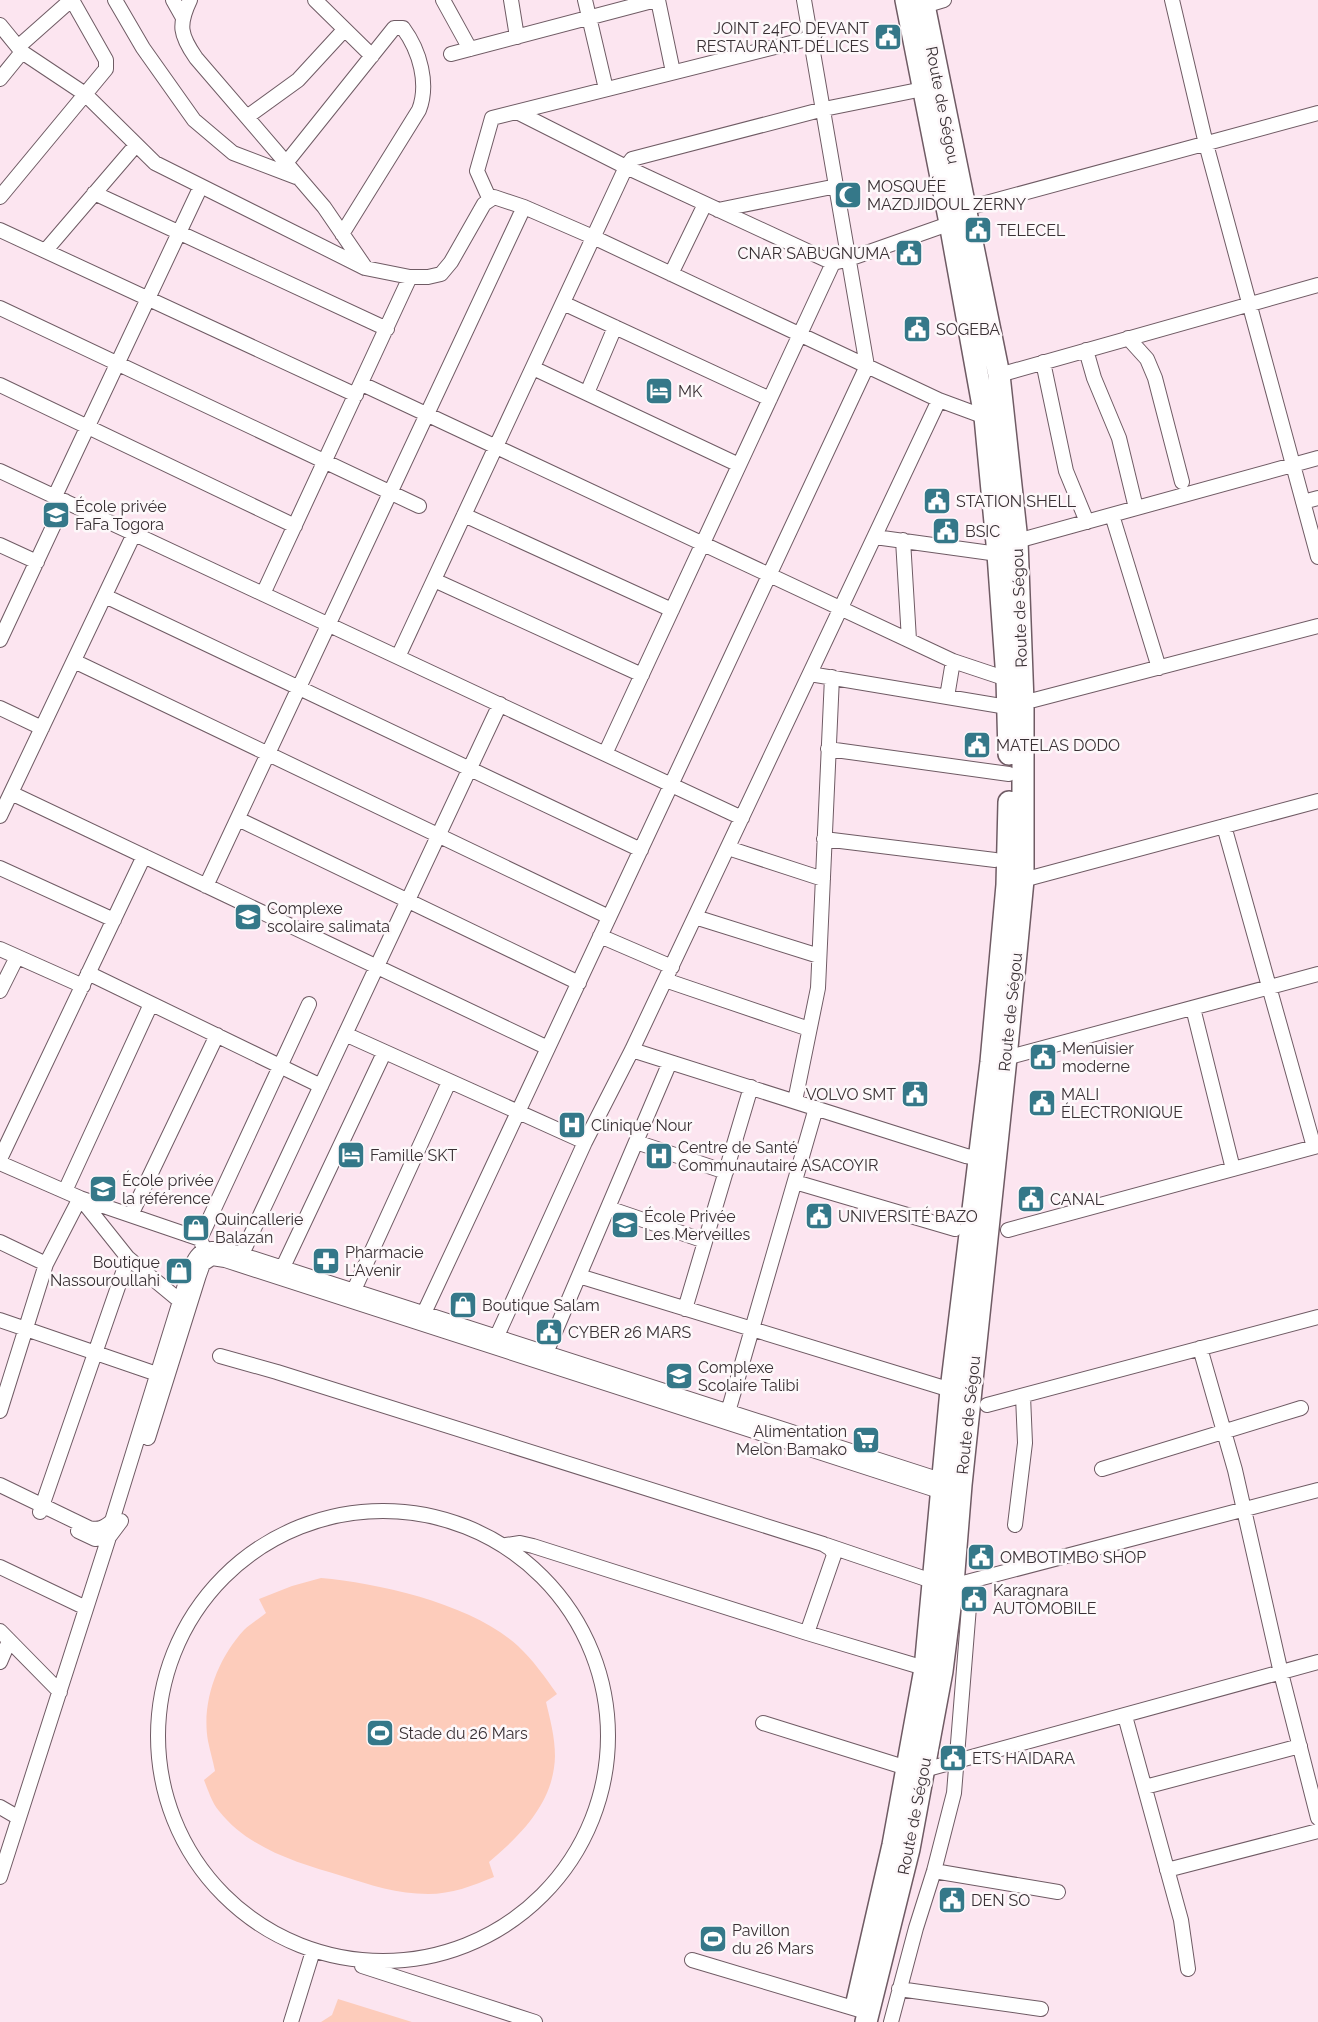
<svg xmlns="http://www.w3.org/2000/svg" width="1318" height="2022" viewBox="0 0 1318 2022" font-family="Raleway,sans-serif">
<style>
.green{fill:#fdccbb}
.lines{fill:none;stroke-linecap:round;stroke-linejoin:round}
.minor-casing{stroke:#6f5b64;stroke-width:16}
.highway-casing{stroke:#6f5b64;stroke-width:24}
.minor{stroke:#fff;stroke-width:14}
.highway{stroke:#fff;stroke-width:21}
.labels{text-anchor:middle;stroke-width:5;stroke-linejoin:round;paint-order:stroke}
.poi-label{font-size:16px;fill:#393034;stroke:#fdf8fa;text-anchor:start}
.street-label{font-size:16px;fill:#393034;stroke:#fdf8fa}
</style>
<rect width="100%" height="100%" fill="#fce5f0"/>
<path class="green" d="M321,1578C380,1583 474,1605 518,1646C533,1660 545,1677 557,1694L546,1702C550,1719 555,1737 555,1756C554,1802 522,1834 489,1862L494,1877C472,1886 452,1894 428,1894C398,1894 370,1885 342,1876C298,1863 249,1849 219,1811C212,1803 208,1790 204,1780L215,1771C213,1761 210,1751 208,1741C201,1702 218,1658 244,1630C251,1623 259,1619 266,1613L259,1599L292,1586Z
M338,1999L412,2022H321L332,2015Z"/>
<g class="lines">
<g class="minor-casing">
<path id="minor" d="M115,0L143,48L194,120L233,153L296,177
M173,0L182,16
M190,0C178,25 180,35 196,58L324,207L365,267
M315,0L372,56
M443,0L470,49
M511,0L517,37
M585,0L606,89
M658,0L673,72
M1172,0L1206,144L1318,557
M924,6L944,0
M0,25L22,52L85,94L155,163L365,268L410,277H428L441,274L451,262L484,204L494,197L524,207L593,237L939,400L985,417
M18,47L71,0
M451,54L656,0
M0,79L22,52
M517,112L626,167L833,263L849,259L957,221
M247,117L298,80L344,30
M286,163L394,28H403C420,51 429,84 419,110L342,234
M94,193L387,329
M0,197L106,69V60L72,0
M490,200L477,171L492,118L811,38
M964,209L1318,113
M718,210L837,186
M0,230L356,395
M46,250L136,145
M671,274L705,204
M563,303L770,399
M0,308L419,506
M1128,338L1147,359L1155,378L1182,482
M1086,350L1094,378L1119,438L1136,508
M1043,362L1066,471L1087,522
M533,368L739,465
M999,375L1318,285
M362,384L953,661L947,697
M0,385L295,526
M587,393L615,327
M0,471L742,818
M55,496L201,186
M1303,502L1318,498
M464,515L672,610
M1112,515L1159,668
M875,537L998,554
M903,540L909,640
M1017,541L1318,458
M0,545L37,562
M434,580L642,675
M263,594L410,277
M105,596L641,850
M0,640L65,501
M398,657L626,167L632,159L824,109L923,89
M74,661L609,917
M953,661L1007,679
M810,674L1007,707
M1034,700L1318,626
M0,708L42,728
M828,749L1009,774
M605,754L833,263
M11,793L548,1048
M0,816L134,534
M238,819L579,983
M1224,826L1314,1147
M824,839L995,860
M728,848L823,879
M0,868L114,920
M1023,880L1318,801
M206,886L524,207
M695,917L819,956
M600,936L672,967
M0,949L83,986
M88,973L321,1086
M665,980L809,1029
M0,991L17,957
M1193,1008L1233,1169
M345,1034L585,1142
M632,1050L966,1156L978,1158
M1006,1058L1318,974
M795,1101L818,988L832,677
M636,1142L726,1172
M0,1159L144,856
M0,1163L80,1198L200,1239
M795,1182L955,1229
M65,1191L151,1004
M81,1199L128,1258L180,1301
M608,1208L705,1241
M131,1215L217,1035
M1008,1230L1318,1146
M0,1242L46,1264
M242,1254L500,704
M208,1258L200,1239L309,1004
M283,1267L384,1053
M579,1276L951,1390
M354,1290L449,1082
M685,1309L751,1087
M424,1313L867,366L804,0
M0,1320L157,1374
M497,1336L585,1142L632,1050L939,400
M1200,1348L1235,1470L1281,1673L1318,1818
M546,1353L670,1062
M220,1356L277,1372L823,1544L831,1549L834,1555L807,1633
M987,1405L1318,1317
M0,1411L46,1264L80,1198
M728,1412L816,1108
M148,1438L199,1275L203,1264L212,1258L225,1260L933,1489
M1102,1469L1301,1408
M0,1485L89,1528C99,1530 104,1528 112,1521L189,1272C198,1249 203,1247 227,1250L950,1483
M158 1736a225 225 0 1 1 450 0a225 225 0 1 1-450 0Z
M40,1512L128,1258
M1015,1525L1025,1443L1023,1396
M78,1531L95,1539L109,1537L121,1521
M506,1545L520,1543L533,1546L807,1633L931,1670
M826,1545L932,1581
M0,1567L86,1608
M963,1583L1318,1490
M0,1631L60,1692
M0,1662L9,1641
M1125,1716L1181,1920L1188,1969
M763,1723L907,1768L924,1770L1318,1662
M1145,1787L1300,1746
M0,1807L19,1818
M1167,1870L1318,1831
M934,1871L1058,1892
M0,1877L109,1537L107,1530
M692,1960L863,2011
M362,1966L535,2022
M899,1989L1041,2009
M291,2022L313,1951
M891,2022L916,1928L934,1871L954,1793L971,1582"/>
</g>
<g class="highway-casing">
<path id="highway" d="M906,0L950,223L985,417L998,554L1007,679L1009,754
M857,2002L893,1845L925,1669L951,1390L991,1062L1007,885L1009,802
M866,2022L909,1849L942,1671L953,1584L961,1485L1006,1058L1023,880V703L1017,541L999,375L923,0"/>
</g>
<use href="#minor" class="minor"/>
<use href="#highway" class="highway"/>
</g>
<defs>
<g id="civic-square" transform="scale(1.4375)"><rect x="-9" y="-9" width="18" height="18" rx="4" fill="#357889" stroke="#fdf8fa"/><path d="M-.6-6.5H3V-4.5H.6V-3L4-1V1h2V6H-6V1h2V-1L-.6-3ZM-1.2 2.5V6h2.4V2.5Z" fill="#fff"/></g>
<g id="mosque-square" transform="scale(1.4375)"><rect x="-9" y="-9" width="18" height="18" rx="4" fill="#357889" stroke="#fdf8fa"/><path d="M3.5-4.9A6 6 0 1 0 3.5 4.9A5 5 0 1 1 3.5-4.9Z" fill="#fff"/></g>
<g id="hotel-square" transform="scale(1.4375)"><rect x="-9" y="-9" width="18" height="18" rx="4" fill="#357889" stroke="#fdf8fa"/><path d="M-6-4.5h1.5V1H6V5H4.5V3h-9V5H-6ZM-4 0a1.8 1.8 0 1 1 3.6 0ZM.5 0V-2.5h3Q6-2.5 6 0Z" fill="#fff"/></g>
<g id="school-square" transform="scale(1.4375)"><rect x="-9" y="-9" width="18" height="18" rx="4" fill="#357889" stroke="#fdf8fa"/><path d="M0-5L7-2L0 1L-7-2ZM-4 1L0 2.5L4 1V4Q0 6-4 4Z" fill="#fff"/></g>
<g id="hospital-square" transform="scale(1.4375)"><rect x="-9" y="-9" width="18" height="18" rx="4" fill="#357889" stroke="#fdf8fa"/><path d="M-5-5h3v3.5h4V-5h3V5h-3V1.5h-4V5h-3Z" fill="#fff"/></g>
<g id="shop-square" transform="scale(1.4375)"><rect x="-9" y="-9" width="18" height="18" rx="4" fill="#357889" stroke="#fdf8fa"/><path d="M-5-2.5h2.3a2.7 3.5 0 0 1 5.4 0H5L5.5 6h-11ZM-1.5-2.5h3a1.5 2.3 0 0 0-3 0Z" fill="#fff"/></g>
<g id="pharmacy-square" transform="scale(1.4375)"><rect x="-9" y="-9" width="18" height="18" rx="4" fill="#357889" stroke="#fdf8fa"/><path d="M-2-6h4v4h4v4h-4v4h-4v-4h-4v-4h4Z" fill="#fff"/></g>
<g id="supermarket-square" transform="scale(1.4375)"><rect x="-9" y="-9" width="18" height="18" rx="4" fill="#357889" stroke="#fdf8fa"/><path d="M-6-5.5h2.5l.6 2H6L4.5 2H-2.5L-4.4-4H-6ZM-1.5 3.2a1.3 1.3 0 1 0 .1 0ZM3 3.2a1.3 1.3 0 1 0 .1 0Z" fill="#fff"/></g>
<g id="stadium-square" transform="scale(1.4375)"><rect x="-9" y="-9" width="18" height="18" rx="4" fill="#357889" stroke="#fdf8fa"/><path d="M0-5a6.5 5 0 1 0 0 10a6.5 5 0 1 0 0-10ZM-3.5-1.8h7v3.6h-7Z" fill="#fff"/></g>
</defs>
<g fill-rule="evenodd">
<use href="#civic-square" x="888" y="37"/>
<use href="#mosque-square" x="848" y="195"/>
<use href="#civic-square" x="978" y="230"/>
<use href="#civic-square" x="909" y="253"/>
<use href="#civic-square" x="917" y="329"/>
<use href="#hotel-square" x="659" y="391"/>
<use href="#civic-square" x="937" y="501"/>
<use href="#school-square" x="56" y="515"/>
<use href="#civic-square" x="946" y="531"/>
<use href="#civic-square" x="977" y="745"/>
<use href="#school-square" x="248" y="917"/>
<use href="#civic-square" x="1043" y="1057"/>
<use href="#civic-square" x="915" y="1094"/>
<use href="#civic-square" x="1042" y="1103"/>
<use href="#hospital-square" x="572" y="1125"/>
<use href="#hotel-square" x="351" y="1155"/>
<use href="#hospital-square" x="659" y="1156"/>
<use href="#school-square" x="103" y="1189"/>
<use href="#civic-square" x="1031" y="1199"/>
<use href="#civic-square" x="819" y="1216"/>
<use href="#school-square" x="625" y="1225"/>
<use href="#shop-square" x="196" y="1228"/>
<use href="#pharmacy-square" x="326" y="1261"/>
<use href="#shop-square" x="179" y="1271"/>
<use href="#shop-square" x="463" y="1305"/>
<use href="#civic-square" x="549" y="1332"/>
<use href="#school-square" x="679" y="1376"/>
<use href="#supermarket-square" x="866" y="1440"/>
<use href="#civic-square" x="981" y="1557"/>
<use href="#civic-square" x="974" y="1599"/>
<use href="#stadium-square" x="380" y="1733"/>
<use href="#civic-square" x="953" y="1758"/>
<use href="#civic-square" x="952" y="1900"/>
<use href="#stadium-square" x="713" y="1939"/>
</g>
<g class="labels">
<g class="poi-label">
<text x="869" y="34" text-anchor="end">JOINT 24FO DEVANT<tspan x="869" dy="18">RESTAURANT DÉLICES</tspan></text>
<text x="867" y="192">MOSQUÉE<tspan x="867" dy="18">MAZDJIDOUL ZERNY</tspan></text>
<text x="997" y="236">TELECEL</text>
<text x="890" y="259" text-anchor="end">CNAR SABUGNUMA</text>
<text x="936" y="335">SOGEBA</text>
<text x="678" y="397">MK</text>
<text x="956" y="507">STATION SHELL</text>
<text x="75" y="512">École privée<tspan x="75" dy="18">FaFa Togora</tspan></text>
<text x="965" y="537">BSIC</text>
<text x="996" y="751">MATELAS DODO</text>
<text x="267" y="914">Complexe<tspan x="267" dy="18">scolaire salimata</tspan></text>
<text x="1062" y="1054">Menuisier<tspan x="1062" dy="18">moderne</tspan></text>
<text x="896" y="1100" text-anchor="end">VOLVO SMT</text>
<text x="1061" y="1100">MALI<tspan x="1061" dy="18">ÉLECTRONIQUE</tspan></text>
<text x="591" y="1131">Clinique Nour</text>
<text x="678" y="1153">Centre de Santé<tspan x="678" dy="18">Communautaire ASACOYIR</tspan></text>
<text x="370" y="1161">Famille SKT</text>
<text x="122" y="1186">École privée<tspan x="122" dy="18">la référence</tspan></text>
<text x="1050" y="1205">CANAL</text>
<text x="644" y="1222">École Privée<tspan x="644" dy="18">Les Merveilles</tspan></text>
<text x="838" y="1222">UNIVERSITÉ BAZO</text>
<text x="215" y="1225">Quincallerie<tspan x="215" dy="18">Balazan</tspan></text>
<text x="345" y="1258">Pharmacie<tspan x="345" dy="18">L'Avenir</tspan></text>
<text x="160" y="1268" text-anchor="end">Boutique<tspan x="160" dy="18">Nassouroullahi</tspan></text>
<text x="482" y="1311">Boutique Salam</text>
<text x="568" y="1338">CYBER 26 MARS</text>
<text x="698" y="1373">Complexe<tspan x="698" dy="18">Scolaire Talibi</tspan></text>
<text x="847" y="1437" text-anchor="end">Alimentation<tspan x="847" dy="18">Melon Bamako</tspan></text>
<text x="1000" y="1563">OMBOTIMBO SHOP</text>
<text x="993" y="1596">Karagnara<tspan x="993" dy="18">AUTOMOBILE</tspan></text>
<text x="399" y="1739">Stade du 26 Mars</text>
<text x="972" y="1764">ETS HAIDARA</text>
<text x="971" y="1906">DEN SO</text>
<text x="732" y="1936">Pavillon<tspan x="732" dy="18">du 26 Mars</tspan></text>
</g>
<g class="street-label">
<text transform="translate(943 105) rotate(79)" y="6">Route de Ségou</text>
<text transform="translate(1019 608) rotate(-92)" y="6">Route de Ségou</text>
<text transform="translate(1010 1012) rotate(-84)" y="6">Route de Ségou</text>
<text transform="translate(968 1415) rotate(-84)" y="6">Route de Ségou</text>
<text transform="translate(914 1816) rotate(-79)" y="6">Route de Ségou</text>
</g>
</g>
</svg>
